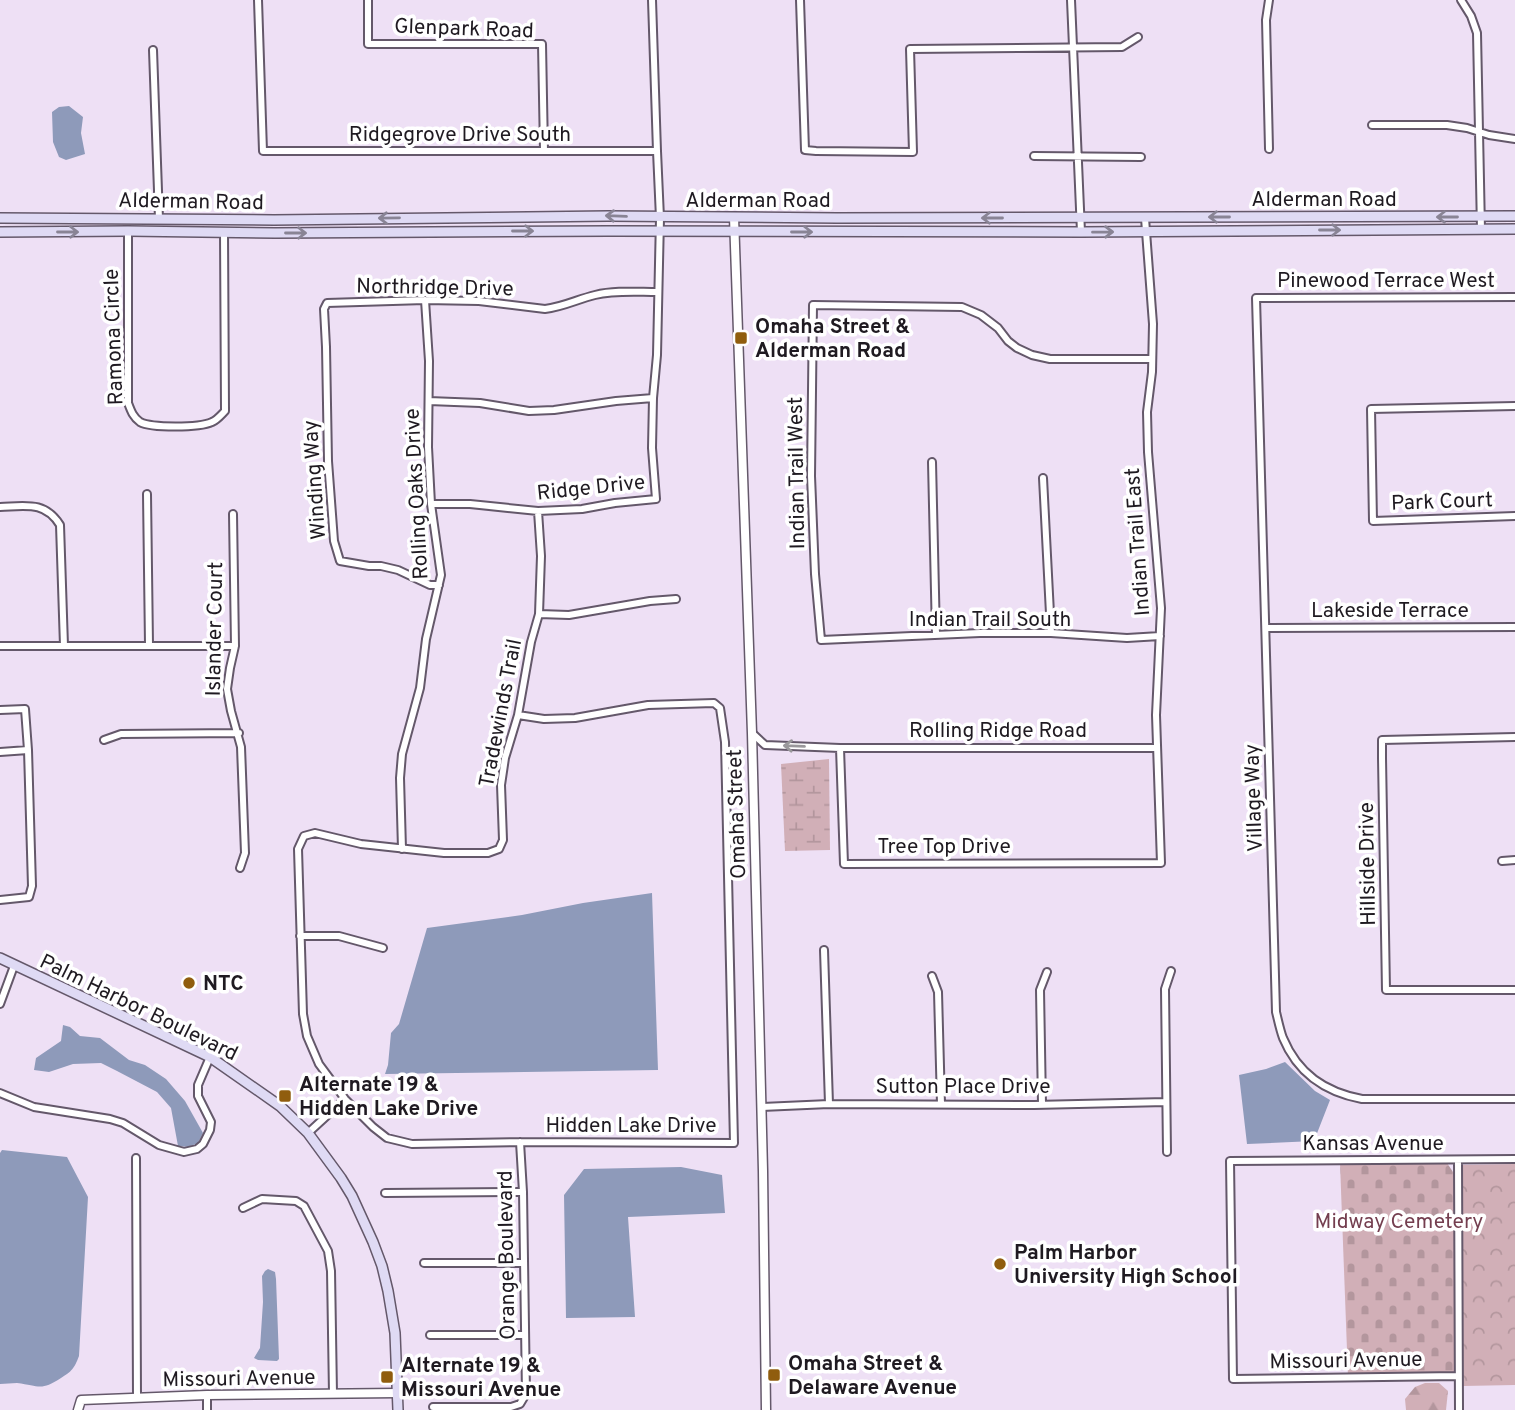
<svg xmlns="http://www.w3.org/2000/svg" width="1515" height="1410" viewBox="0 0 1515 1410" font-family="Overpass,sans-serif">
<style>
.forest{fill:url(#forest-firs)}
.wetland{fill:url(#wetland-marsh)}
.cemetery{fill:url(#cemetery-stones)}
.park{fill:url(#park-crowns)}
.water{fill:#8e9aba}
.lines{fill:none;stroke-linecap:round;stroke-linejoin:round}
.minor-casing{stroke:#64586a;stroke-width:10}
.tertiary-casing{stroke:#64586a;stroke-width:11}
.secondary-casing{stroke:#64586a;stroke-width:12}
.minor{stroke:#fff;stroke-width:6}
.tertiary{stroke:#fff;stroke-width:8}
.secondary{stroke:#dfdaf4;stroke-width:9}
.oneway{stroke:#898495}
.oneway2{stroke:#9a989b}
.poi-dot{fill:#905d0e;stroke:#fff;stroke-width:2.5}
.labels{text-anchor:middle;stroke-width:7;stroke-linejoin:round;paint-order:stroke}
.street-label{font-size:21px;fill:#1f1a21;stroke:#fff}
.poi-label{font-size:21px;font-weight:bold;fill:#1f1a21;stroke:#fff;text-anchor:start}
.park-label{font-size:21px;fill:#743e4f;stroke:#fff}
</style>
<defs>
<pattern id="forest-firs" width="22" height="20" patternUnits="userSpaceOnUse" patternTransform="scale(1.75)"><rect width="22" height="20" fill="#d1afb7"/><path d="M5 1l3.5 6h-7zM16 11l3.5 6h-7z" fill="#b3969d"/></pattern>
<pattern id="wetland-marsh" width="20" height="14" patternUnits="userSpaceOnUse" patternTransform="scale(1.75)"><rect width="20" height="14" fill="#d1afb7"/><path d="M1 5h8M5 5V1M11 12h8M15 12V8" fill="none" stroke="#b3969d"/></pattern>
<pattern id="cemetery-stones" width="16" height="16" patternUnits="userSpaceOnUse" patternTransform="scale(1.75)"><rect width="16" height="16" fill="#d1afb7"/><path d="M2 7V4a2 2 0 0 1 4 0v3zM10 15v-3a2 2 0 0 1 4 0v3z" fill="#b3969d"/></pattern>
<pattern id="park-crowns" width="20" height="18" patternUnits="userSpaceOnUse" patternTransform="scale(1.75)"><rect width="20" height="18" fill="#d1afb7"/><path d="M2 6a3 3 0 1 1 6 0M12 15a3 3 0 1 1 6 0" fill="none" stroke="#b3969d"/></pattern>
</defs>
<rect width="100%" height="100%" fill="#eee0f5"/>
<path class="forest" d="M1425,1383H1439L1448,1391L1446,1410H1406L1405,1399L1415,1387Z"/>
<path class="wetland" d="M829,759L830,850L785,851L781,764Z"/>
<path class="cemetery" d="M1340,1163H1447L1455,1175L1456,1376L1348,1377Z"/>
<path class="park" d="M1515,1164V1385L1463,1386L1461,1165Z"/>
<path class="water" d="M69,106L83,117L81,133L85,154L66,160L59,157L53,142L52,112L59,107Z
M652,893L658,1070L385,1074L388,1065L391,1033L399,1024L427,928L522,915L583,903Z
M63,1025L70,1027L80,1036L100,1038L129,1060L145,1065L166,1079L185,1101L203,1133L198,1143L189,1147L178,1146L171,1108L157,1092L117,1071L101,1063L73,1064L49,1072L34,1070L36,1058L61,1041Z
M1285,1062L1315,1091L1330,1100L1314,1141L1247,1144L1239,1075L1266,1069Z
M2,1150L67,1157L88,1197L79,1356C74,1369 72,1371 61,1378C41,1391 40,1386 17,1383C11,1383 6,1384 0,1384V1153Z
M681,1167L722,1175L725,1213L628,1217L635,1317L566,1318L564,1195L584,1169Z
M268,1269L275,1272L276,1279L279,1359L277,1361L258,1360L254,1358L260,1348L263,1302L262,1276L265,1271Z"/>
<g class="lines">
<g class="minor-casing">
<path id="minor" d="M258,0L263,151H657
M368,0V44H542L544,151
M800,0L805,150L816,151L913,152L910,49L1122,47L1138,37
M1071,0L1081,232
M1461,0L1471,16L1477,33L1481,230
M153,50L159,219
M1372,125H1447L1467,128L1489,135L1515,139
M1269,149L1266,20L1269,0
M1034,156L1141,157
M128,231V403C131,411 133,417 140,422C151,428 199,428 212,422C217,420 221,415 225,411L224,232
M1515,297L1256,298L1276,1012C1278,1020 1280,1030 1283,1038C1298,1074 1325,1092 1362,1099H1515
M1152,359H1050L1032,355L1017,348L1008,341L998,328L981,315L962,307L813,305L811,476L815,574L821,640L980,633H1051L1127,638L1160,636
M429,401L480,403L529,411L554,410L616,401L653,398
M1515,406L1371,409L1373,521L1515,516
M932,462L936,635
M1043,478L1051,633
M147,494L149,645
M431,504H470L538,511L582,509L615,503L656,499L652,448L653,398L657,355L660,218L657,151L652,0
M0,507C26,506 45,501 60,525L64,646
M233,514L235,646L230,668L227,689L231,711L241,747L245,853L240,868
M439,585H430L398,570L381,566H369L340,561L334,541L328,461L326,347L324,309L327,303L425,300L479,301L545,309C563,307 578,299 595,295C615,290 637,292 657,292
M539,614L569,615L650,601L676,599
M1266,628L1515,627
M0,646H235
M0,710L25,709L28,750L32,886L29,897L0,900
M518,715L544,719L575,718L648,705L714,703L720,708L725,742L734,1143L520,1142L412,1144L387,1138L373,1127L345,1099L319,1064L307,1036L303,1014L298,849L304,836L315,833L361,844L444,853H488L499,849L503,840L501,785L505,758L518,715L531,642L539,614L541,556L538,511
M752,733L765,745L840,748H1156
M1515,737L1382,740V758L1386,990H1515
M104,740L121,734L239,733
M840,748L844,864L1161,863L1156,715L1161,608L1148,452L1147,412L1152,372L1153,324L1145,218
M0,752L28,750
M402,849L400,778L402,754L420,688L426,639L441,575L431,504L428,447L429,361L425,300
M1502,861L1515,860
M300,936H339L383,948
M824,950L829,1104
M932,976L938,992L941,1104
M0,1004L14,966
M0,1093L34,1107L110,1119L123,1123L159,1145L184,1152L197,1149L203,1144L210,1130L211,1122L198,1096V1085L210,1057
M1042,1104L1040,990L1047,972
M761,1107L829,1104L1034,1105L1166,1102
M308,1133L345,1099
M1167,1152L1165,989L1171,971
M136,1158L137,1398
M1458,1160L1459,1410
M385,1193L523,1192
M243,1208L262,1199L296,1201L304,1206L328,1251L331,1271L333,1394
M424,1263H524
M430,1335H525
M1458,1376L1233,1379L1230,1161L1515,1159
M207,1395V1410
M433,1407H511L520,1404L526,1394L523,1192L520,1142"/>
</g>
<g class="tertiary-casing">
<path id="tertiary" d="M734,217L752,733L763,1171L766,1410
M78,1410L81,1400L207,1395L398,1393"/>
</g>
<g class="secondary-casing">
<path id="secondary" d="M0,218L274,220L608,216L837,218L1515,216
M0,232L128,231L275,233L608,231L1081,232L1515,229
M0,958L210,1057L280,1106L308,1133L341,1178L352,1196L373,1242L382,1266L388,1291L395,1333L398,1410"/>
</g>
<use href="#minor" class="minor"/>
<use href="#tertiary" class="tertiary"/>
<use href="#secondary" class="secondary"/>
</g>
<defs><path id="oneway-shaft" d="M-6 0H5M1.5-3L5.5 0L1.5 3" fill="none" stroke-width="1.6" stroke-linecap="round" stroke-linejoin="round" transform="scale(1.75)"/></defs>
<g class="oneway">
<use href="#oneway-shaft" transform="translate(616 216) rotate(-178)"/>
<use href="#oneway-shaft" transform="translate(1219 217) rotate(180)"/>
<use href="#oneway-shaft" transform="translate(1447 217) rotate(180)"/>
<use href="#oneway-shaft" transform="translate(389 218) rotate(179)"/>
<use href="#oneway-shaft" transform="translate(992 218) rotate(-180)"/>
<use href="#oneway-shaft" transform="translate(1330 230)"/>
<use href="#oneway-shaft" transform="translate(523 231)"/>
<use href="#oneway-shaft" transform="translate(68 232)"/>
<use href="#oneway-shaft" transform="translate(802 232)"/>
<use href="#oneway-shaft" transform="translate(1103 232) rotate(-1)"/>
<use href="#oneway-shaft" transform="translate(296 233)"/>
</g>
<use class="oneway2" href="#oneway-shaft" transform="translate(794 746) rotate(-178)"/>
<g class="poi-dot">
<rect x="734" y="331" width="14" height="14" rx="3.5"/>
<circle cx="189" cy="983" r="7"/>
<rect x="278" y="1089" width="14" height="14" rx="3.5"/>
<circle cx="1000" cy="1264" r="7"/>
<rect x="767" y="1368" width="14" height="14" rx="3.5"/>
<rect x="380" y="1370" width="14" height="14" rx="3.5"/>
</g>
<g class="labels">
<g class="street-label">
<text transform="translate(464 28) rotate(2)" y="7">Glenpark Road</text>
<text x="460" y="141">Ridgegrove Drive South</text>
<text x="1324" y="206">Alderman Road</text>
<text x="758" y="207">Alderman Road</text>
<text transform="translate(191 201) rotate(1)" y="7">Alderman Road</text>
<text x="1386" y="287">Pinewood Terrace West</text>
<text transform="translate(435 287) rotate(1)" y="7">Northridge Drive</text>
<text transform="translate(113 337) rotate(-92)" y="7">Ramona Circle</text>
<text transform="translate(796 473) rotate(-91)" y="7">Indian Trail West</text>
<text transform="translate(314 480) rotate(-94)" y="7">Winding Way</text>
<text transform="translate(591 487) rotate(-6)" y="7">Ridge Drive</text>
<text transform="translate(416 494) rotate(-93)" y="7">Rolling Oaks Drive</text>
<text transform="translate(1442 501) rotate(-2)" y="7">Park Court</text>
<text transform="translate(1137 542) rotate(-94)" y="7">Indian Trail East</text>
<text x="1390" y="617">Lakeside Terrace</text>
<text x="990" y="626">Indian Trail South</text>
<text transform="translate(214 629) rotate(-89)" y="7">Islander Court</text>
<text transform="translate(500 713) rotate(-79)" y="7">Tradewinds Trail</text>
<text x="998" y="737">Rolling Ridge Road</text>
<text transform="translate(1253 798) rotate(-92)" y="7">Village Way</text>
<text transform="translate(736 814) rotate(-92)" y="7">Omaha Street</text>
<text x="944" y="853">Tree Top Drive</text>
<text transform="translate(1367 864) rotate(-91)" y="7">Hillside Drive</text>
<text transform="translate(139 1007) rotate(26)" y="7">Palm Harbor Boulevard</text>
<text x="963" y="1093">Sutton Place Drive</text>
<text x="631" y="1132">Hidden Lake Drive</text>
<text x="1373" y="1150">Kansas Avenue</text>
<text transform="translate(506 1255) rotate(-91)" y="7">Orange Boulevard</text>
<text transform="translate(1346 1360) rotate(-1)" y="7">Missouri Avenue</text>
<text transform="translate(239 1378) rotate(-1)" y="7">Missouri Avenue</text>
</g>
<g class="poi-label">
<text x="755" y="333">Omaha Street &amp;<tspan x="755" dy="24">Alderman Road</tspan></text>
<text x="203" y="990">NTC</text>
<text x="299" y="1091">Alternate 19 &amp;<tspan x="299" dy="24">Hidden Lake Drive</tspan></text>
<text x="1014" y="1259">Palm Harbor<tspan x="1014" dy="24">University High School</tspan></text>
<text x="788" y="1370">Omaha Street &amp;<tspan x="788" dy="24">Delaware Avenue</tspan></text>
<text x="401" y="1372">Alternate 19 &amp;<tspan x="401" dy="24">Missouri Avenue</tspan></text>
</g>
<g class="park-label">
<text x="1399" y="1228">Midway Cemetery</text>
</g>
</g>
</svg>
